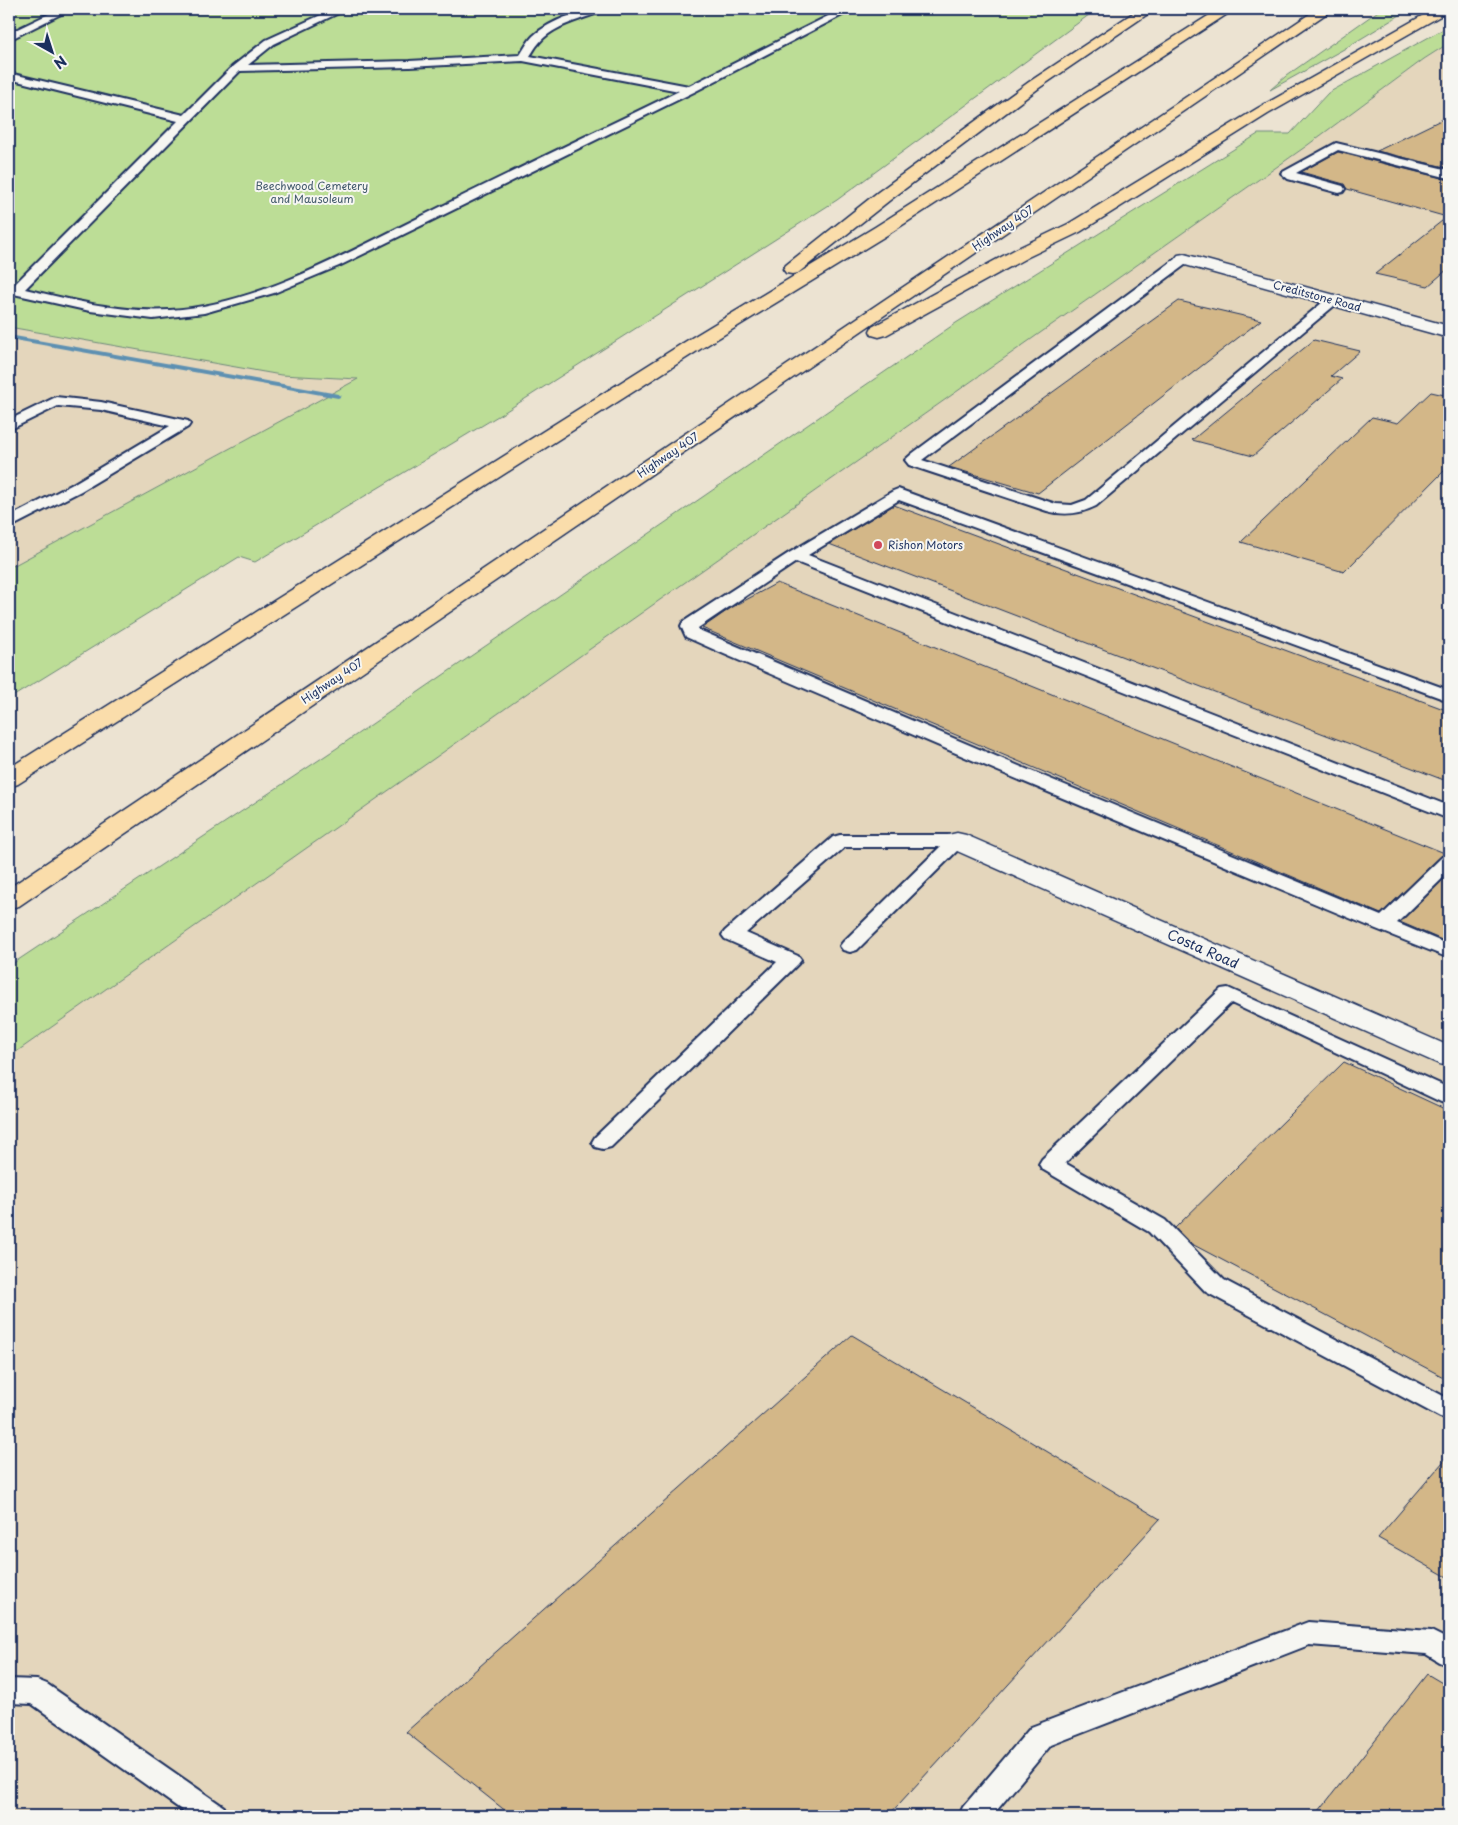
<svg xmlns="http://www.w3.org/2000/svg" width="1458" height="1825" viewBox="0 0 1458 1825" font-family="'Playpen Sans',sans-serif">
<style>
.built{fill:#e4d6bc}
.green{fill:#bcdd96;stroke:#6c867a}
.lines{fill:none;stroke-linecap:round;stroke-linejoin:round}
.stream{fill:#5d90b2;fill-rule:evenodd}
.building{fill:#d3b788;stroke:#1b2f5e}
.service-casing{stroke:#1b2f5e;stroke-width:4}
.minor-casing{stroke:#1b2f5e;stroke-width:3}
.motorway-casing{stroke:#1b2f5e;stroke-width:3}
.service{fill:#f6f6f2;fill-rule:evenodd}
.minor{fill:#f6f6f2;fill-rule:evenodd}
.motorway{fill:#faddab;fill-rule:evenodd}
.poi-dot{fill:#d1495b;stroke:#f6f6f2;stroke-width:2}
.labels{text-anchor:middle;stroke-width:4;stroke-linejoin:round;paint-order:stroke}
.far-park-label{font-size:11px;fill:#435a6c;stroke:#f6f6f2}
.far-street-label{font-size:11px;fill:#1b2f5e;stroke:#f6f6f2}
.far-poi-label{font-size:11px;fill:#1b2f5e;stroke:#f6f6f2;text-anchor:start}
.street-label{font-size:14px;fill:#1b2f5e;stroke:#f6f6f2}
</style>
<rect width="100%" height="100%" fill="#ece3d2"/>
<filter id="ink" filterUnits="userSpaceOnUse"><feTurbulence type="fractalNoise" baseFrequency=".02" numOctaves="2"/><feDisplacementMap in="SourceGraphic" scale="10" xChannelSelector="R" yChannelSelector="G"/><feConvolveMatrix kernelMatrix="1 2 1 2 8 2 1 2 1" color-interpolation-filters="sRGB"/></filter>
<g filter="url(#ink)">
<path class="built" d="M1449,43V1816H9V1056L1305,147L1424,59Z
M9,327L281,375L359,379L9,568Z"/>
<path class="green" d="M9,9H1097L837,200L503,413L255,562L239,557L9,699V568L358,379L281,375L9,327Z
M1381,9H1410L1344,49L1270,90L1286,76Z
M1449,26V43L1424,59L1305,147L9,1057V966L337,748L956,323L1258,134H1290L1328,93Z"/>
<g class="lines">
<path class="stream" d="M9,335L338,394L342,396L338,398L9,339Z"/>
</g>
<path class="building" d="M1449,116V168L1377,151Z
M1338,152L1449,180V268L1428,286L1375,274L1447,217L1347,189L1344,184L1301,172Z
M1179,301L1261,320L1038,493L949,467Z
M1314,340L1360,351L1331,376L1342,379L1253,456L1192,440Z
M1431,392L1449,396V466L1344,572L1241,542L1372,417L1398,423Z
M894,505L1449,711V782L829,544Z
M777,583L1447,854L1441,856L1381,914L702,628L731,608Z
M1449,874V943L1400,922Z
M1344,1062L1449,1111V1380L1190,1243L1175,1228Z
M852,1335L1160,1519L888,1816H512L406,1732Z
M1449,1455V1578L1378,1538Z
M1427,1674L1449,1687V1816H1315Z"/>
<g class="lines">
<g class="service-casing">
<path id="service" d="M59,9H71L9,40V33Z
M334,9H347L274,44L248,65L409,61L520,55C524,49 528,41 533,36C551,20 582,9 605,9L604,11C583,19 554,25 539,43C535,47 533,52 530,56L689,86L842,9H854L694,92L339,266L274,293L204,313L153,319L90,311L9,293V285L13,286L178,121L9,79V73L184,115L233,66L266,40ZM523,61L679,91C593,133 506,174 420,217C344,254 257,305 170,310C121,313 72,300 25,289L240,71L409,67Z
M1336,143L1449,170V178L1338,150L1296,173L1343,186L1345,189L1343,192L1339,193L1288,179L1281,173Z
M1184,255L1189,256L1190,259L1189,262L922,460L1056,504L1072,505L1086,500L1329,297H1339L1341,300L1096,506C1080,514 1065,516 1047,511L909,465L905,460L913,453L1179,256Z
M56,397L101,402L188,421L190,424L188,427L81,491L9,528V517L71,485L170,426L101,410L58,406L9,430V420Z
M898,489L1449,690V701L899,500L808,555L1449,806V819L796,562L698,628L699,630L1019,766L1381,916L1442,857L1449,855V872L1397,923L1449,945V958L1376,929L1005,774L724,654L686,637L681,626L683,622L789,553L893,491Z
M840,835H957L964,837L967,841L857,950L850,952L843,950L840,946L843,942L940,847H845L746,933L798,956L801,960L798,964L611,1147L603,1149L595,1147L592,1142L595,1137L777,962L725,939L722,935L725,931L833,837Z
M1228,988L1449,1088V1104L1441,1102L1231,1003L1065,1163L1165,1220L1224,1280L1449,1399V1419L1440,1417L1206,1292L1149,1232L1042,1169L1039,1164L1042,1159L1221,989Z
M1308,1622L1431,1631L1449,1640V1666L1439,1662L1426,1654L1309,1645L1051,1745L992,1816H959L963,1807L1031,1727Z
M9,1679L37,1680L47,1684L224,1807L228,1816H190L32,1704L9,1703Z"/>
</g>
<g class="minor-casing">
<path id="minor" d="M1184,254L1449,326V338L1178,263L1175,259L1178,255Z
M957,833L966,835L1449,1046V1066L1439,1064L948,847L944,841L948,835Z"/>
</g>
<g class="motorway-casing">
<path id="motorway" d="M1139,9H1155L1039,88L890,200L798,273L792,274L786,273L783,269L786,265L878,192L1029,82Z
M1219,9H1235L887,235L702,348L18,784L9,787V768L688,340L875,227Z
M1317,9H1333L19,906L9,908V888Z
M1434,9H1449V11L1268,114L1080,232L1028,257L886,335L879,337L872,335L870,331L872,327L1016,249L1068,224L1258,108Z"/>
</g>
<use href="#service" class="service"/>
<use href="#minor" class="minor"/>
<use href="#motorway" class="motorway"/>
</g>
</g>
<circle class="poi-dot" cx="878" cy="545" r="5"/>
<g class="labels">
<g class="far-park-label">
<text x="312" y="190">Beechwood Cemetery<tspan x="312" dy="13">and Mausoleum</tspan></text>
</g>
<g class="far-street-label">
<text transform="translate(1003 228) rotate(-34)" y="4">Highway 407</text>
<text transform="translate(1317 296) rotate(15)" y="4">Creditstone Road</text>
<text transform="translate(668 455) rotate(-34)" y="4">Highway 407</text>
<text transform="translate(332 681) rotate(-34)" y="4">Highway 407</text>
</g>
<g class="far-poi-label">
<text x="888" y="549">Rishon Motors</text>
</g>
<g class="street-label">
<text transform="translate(1203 949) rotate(24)" y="5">Costa Road</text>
</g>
</g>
<rect width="1458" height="1825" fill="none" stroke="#f6f6f2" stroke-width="30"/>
<rect x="15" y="15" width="1428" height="1795" fill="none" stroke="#1b2f5e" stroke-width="2" filter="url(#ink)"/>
<g transform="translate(52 52) rotate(141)" stroke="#f6f6f2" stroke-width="4" paint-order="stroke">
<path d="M0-4L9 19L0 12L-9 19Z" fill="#1b2f5e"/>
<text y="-8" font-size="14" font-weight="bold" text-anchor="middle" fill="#1b2f5e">N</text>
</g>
</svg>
